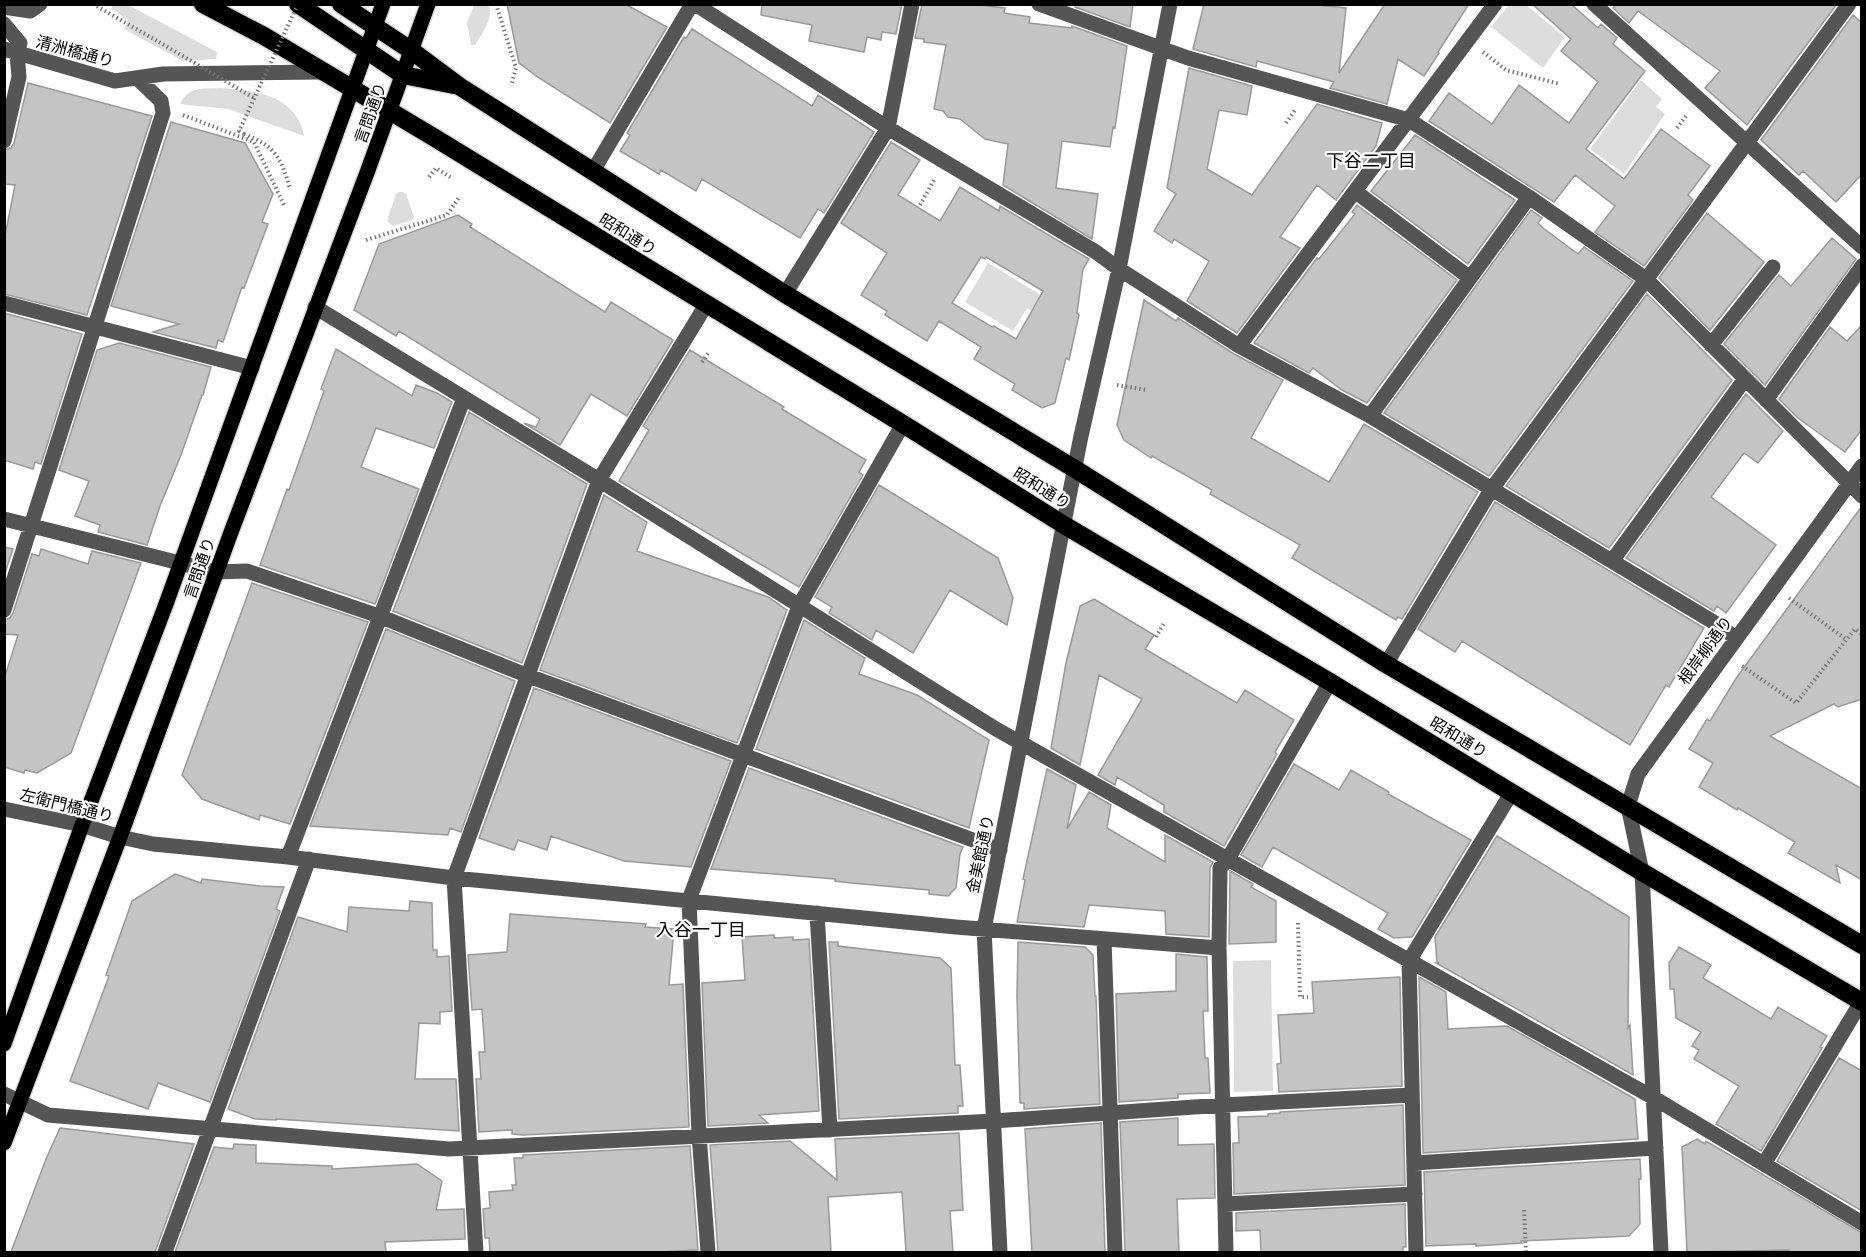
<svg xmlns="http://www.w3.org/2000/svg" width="1866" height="1257" viewBox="0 0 1866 1257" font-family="'Archivo Narrow','Noto Sans JP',sans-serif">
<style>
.green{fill:#dcdcdc}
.building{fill:#c4c4c4;stroke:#999;stroke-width:1.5;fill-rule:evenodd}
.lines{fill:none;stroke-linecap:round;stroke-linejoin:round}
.major-casing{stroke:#dbdbdb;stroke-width:18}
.highway-casing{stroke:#dbdbdb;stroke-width:21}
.path{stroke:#777;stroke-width:4;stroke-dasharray:1.5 3;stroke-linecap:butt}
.minor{stroke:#555;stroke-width:15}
.major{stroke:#000;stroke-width:15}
.highway{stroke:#000;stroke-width:18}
.path-bridge{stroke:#777;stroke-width:4;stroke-dasharray:1.5 3;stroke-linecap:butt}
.labels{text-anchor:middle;stroke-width:4.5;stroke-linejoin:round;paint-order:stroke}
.street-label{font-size:16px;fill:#000;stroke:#fff}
.neighbourhood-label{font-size:18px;fill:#000;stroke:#fff}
</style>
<rect width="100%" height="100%" fill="#fff"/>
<path class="green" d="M113,5H128L217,52L216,59L183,61L124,29L128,20L111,9Z
M474,5H489C493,19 483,33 475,45H471L467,23Z
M1509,5H1526L1565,37L1543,68L1491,27Z
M1641,80L1662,99L1656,107L1665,114L1624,174L1590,149Z
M220,88C254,90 297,95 304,136L228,109L180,104C189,86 202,89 220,88Z
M399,192H403L406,194L414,217L412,220L393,226L388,222V218L396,194Z
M988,263L1051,301L1042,317L1027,308L1013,331L965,302Z
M1271,960L1273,1091L1234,1092L1233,961Z"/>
<path class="building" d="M507,4L627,5L667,27L610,123L539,78L519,63Z
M762,4H902L896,34L882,32L881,40L867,37L864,52L809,41L812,25L761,15Z
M922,4H972L1005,8L1004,13L1030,17L1029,23L1072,28V26L1127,46L1115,128L1113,127L1110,147L1062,141L1056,188L1098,194L1092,239L1003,185L1008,144L985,139L960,119L948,117L943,111L934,109L946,45L924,42V39L915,38Z
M1076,4H1133L1130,27L1075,7Z
M1204,4H1309L1346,8L1339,73L1385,4H1469L1438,52L1439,53L1424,76L1398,59L1387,104L1330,88L1334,82L1257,61L1256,67L1193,49Z
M1532,4H1571L1598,28L1601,24L1617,38L1613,44L1645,71L1586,149L1624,179L1661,129L1710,166L1688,195L1693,200L1644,266L1595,232L1615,206L1575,175L1554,202L1429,121L1449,93L1492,124L1519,85L1569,123L1598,82L1561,51L1571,39Z
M1616,4H1837L1747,125L1705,88L1720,71L1638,11L1629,23L1613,8Z
M1853,15L1862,23V174L1836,202L1803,171L1799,175L1761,140Z
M692,29L812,106L818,95L874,132L824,213L818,209L800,238L702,179L696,191L661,170L659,174L620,151L630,135L627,133L684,37L686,38Z
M1189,68L1252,86L1247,115L1219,110L1207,169L1252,195L1317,104L1382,123L1376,146L1336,200L1317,185L1280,237L1300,248L1237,333L1187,301L1209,261L1174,239L1172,243L1154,231L1176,194L1167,188Z
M28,83L152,116L87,315L4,294V241L15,185L4,184V150L11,148L14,143Z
M171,122L245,143L273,194L262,222L268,224L244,288L242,287L223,342L218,340L216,348L153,332L179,324L111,306Z
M1415,135L1515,200L1468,264L1371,191Z
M891,142L920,160L898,195L940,221L960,187L999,211L1000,206L1089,259L1083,269L1077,313L1079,315L1069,360L1066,358L1055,403L1042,408L1012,390L1015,384L974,359L981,347L939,321L927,341L885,315L887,311L861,295L887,253L841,223ZM981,257L985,259L986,257L1043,291L1016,339L994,326L992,327L952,303Z
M1357,205L1457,280L1367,403L1342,390L1313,368L1309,373L1254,343L1317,258L1319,259L1355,214L1352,212Z
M1531,210L1542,218L1538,223L1543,228L1578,254L1584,247L1633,281L1489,476L1384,413Z
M1707,213L1764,262L1710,330L1659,278Z
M458,215L472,224L470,227L605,312L611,302L673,340L627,416L591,394L560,445L524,423L536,427L540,419L399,331L396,336L354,310L379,244Z
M1832,238L1856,259L1765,385L1724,344L1779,275L1791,286Z
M1647,294L1732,380L1609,548L1506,486Z
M1144,300L1176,321L1178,318L1234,354L1283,380L1251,438L1329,482L1364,424L1478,492L1402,619L1398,617L1396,620L1292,558L1300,545L1210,494L1212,490L1152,456L1151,458L1124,440L1117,425Z
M4,313L82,334L41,464L35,462L33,469L4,460Z
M1862,325V429L1845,452L1798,418L1779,399L1830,327L1847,341Z
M119,343L211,367L203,395H202L181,455L160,506L147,545L98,532L100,525L75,516L89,481L59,470L97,350Z
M336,349L412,396L416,385L437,393L452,402L434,448L376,428L361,467L419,489L375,604L260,565L287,489L289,490L324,391L321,389Z
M690,350L784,407L782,409L866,460L859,472L863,475L799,587L619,481L649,430L643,426Z
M1746,394L1783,431L1758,463L1744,453L1711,497L1776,545L1726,613L1717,606L1714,611L1626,558Z
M469,412L587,484L522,663L393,611Z
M879,485L998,558L1013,598L1007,625L950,590L913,653L876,630L872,640L829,613L832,607L815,597Z
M604,495L647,522L637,551L768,597L787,610L737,743L540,670Z
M1495,502L1704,628L1669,687L1666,685L1630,745L1462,641L1455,652L1418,629Z
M1862,506V699L1838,707L1834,704L1770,736L1862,789V880L1836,865L1840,883L1788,853L1795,842L1738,808L1737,810L1699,787L1713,763L1689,749L1707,719L1710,721L1737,677Z
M4,547L13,549L4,576Z
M41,549L88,564L92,551L141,563L71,753L37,773L25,770L24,773L4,767V679L18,635L4,634V620L10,618L13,613L32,554L39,556Z
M252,583L368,622L290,824L260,815L259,820L202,799L182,775Z
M1094,599L1154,635L1145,649L1237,703L1245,690L1294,720L1275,752L1277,754L1224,846L1164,812V805L1117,777L1115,785L1098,775L1142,699L1099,675L1080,765L1051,748L1066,663L1080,606Z
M804,620L865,658L859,674L917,695L989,740L969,828L756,749Z
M386,629L515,681L461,832L450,828L448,835L310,826Z
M534,688L731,761L691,867L624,861L551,836L547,850L518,840L514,850L479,838Z
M1294,764L1339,790L1351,770L1389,792L1388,794L1471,840L1412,937L1394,938L1378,929L1388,913L1273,847L1262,867L1241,855Z
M749,768L963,847L960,854L956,888L948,896L929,894V890L851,883L835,881V879L711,869Z
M1047,769L1076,785L1067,829L1089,792L1111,805L1107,828L1165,862V835L1213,862L1210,868L1209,937L1166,934L1165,911L1089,905L1084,927L1017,922L1025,880L1023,879Z
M1497,836L1629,917L1628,1028L1630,1025L1633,1075L1436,963H1439L1437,962L1435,937Z
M1230,871L1253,884L1251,887L1276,901V942L1229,944Z
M175,874L201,883L202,879L260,886L284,887L276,909L280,911L210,1102L158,1083L148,1109L70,1081L109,976L106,975L132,901Z
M410,901L432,903L433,950H437V957L449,956L452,1011L440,1012V1024L419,1023L415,1079H456L459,1131L276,1119V1120L255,1119L228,1109L298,917L347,932L349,907L409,911Z
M510,914L646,924L645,927L674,929L669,985L683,984L689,1127L523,1135L512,1134V1130L479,1132L476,1079H481L479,1052H485L482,1009L472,1010L468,955L507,952Z
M774,935V938L793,937V940L809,939L819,1111L759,1115L768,1123L708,1126L702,983L745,980L742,937Z
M829,942H838V946L940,958L951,968L955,1065H960L963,1106H958V1113L839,1119Z
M1018,942L1085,947L1093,955L1095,996H1096L1100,1104L1024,1109V1103H1020L1017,996Z
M1679,947L1711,965L1703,978L1771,1019L1778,1007L1827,1036L1820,1047L1822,1048L1761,1151L1716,1124L1739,1086L1694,1059L1699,1050L1692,1046L1701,1032L1676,1018L1674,989H1670L1669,963Z
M1176,954L1207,957L1208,1011H1203L1205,1058H1208L1210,1093L1178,1094V1098L1119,1102L1116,994L1176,991Z
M1400,977L1402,1086L1279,1092L1277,1064L1281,1063L1278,1015L1314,1013L1312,982Z
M1419,977L1446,992L1448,1029L1507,1026L1635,1099L1638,1139L1423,1153Z
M1839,1058L1862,1071V1211L1777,1161Z
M1403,1105L1405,1185L1234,1194L1233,1143H1239L1238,1117L1268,1116V1114L1280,1113V1112Z
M1178,1118V1145L1214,1144L1215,1198L1177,1199L1179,1252H1125L1120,1122Z
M1101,1123L1105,1252H1032L1025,1129Z
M60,1128L194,1144L155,1252H11L46,1159Z
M959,1133L963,1210L950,1211L953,1252H906L902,1192L828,1197L831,1252H718L710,1145L790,1141L837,1180L835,1139Z
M1697,1139L1705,1144L1706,1141L1862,1233V1252H1789V1250L1687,1252L1682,1147Z
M234,1144L256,1145V1163L332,1166V1169L417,1164L442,1181L436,1210L464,1209L465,1239L385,1242L386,1252H175L214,1147L233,1149Z
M690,1146L698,1250L657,1252H490L489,1238H485L483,1209L490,1208L489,1192L513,1190L512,1185H516L514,1158H523V1155Z
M1640,1159L1641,1179H1639L1640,1224L1629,1236L1544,1240L1521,1241L1522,1243L1476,1246V1244L1426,1246L1424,1172Z
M1405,1204L1406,1247H1403V1252H1261L1260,1230L1236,1231V1213Z"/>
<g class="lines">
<g class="major-casing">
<path id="major" d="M4,1044L82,825L166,604L383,4
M4,1143L120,837L230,535L368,170L428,4"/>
</g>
<g class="highway-casing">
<path id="highway" d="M203,4L264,36L435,138L903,424L1064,525L1330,682L1642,872L1862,1002
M298,4L403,75L454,85
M341,4L412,51L459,86L785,294L1075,469L1386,664L1862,945"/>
</g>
<path class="path" d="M93,4L159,42
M496,4L516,68L511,86
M1483,52L1506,70L1560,84
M183,115L254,142L284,205
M1286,123L1295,110
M1677,128L1686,116
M244,134C275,146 281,157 290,189
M429,177L436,168L453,179
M920,205L934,180
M366,240L447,215L460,196
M702,362L709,352
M1117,385L1146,390
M1789,598L1847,640
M1156,637L1164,623
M1742,666L1796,703L1855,629L1862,634
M1298,923L1300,997H1308
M1524,1210L1526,1252"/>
<path class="minor" d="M695,4L888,128L1096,252L1119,269L1239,346L1370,416L1715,623L1736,638
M1039,4L1188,58L1409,120L1529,197L1646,279L1862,496
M1594,4L1862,247
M4,7L30,11L40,4
M4,24L20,43L17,54L19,77L4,141
M4,49L115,81L163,74L321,72
M593,171L692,4
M1356,192L1470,278
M785,294L888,128L912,4
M4,303L252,368
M315,307L599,480L996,729L1654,1098L1862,1223
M1711,345L1773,267
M1239,346L1495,4
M1766,400L1862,266
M1370,416L1529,197
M4,519L216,572L247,571L379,616L526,675L1000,850
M1612,561L1745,379
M4,610L163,113L161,101L138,79
M1386,664L1491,490L1849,4
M4,809L82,825L120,837L153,844L288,857L454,878L956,927L1219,948
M288,857L464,398
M817,913L830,1130
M1104,939L1115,1252
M4,1094L48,1115L449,1149L994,1121L1223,1105L1412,1095
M1414,1163L1656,1148
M1764,1164L1861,1002
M1225,1204L1415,1194
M165,1252L309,859
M476,1252L454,878L599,480L706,305
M708,1252L699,1135L689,900L799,606L903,424
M1000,1252L984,929L1081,436L1119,269L1170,4
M1226,1252L1219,948L1220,868L1228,859L1330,682
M1416,1252L1409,961L1512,792
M1661,1252L1642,872L1628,806L1638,774L1862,466"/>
<use href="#major" class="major"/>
<use href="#highway" class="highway"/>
<path class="path-bridge" d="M159,42L254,98
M244,134L239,131L298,4"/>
</g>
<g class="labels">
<g class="street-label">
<text transform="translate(75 51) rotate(15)" y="6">清洲橋通り</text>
<text transform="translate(370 113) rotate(-70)" y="6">言問通り</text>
<text transform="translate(628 234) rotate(32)" y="6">昭和通り</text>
<text transform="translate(1042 488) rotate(32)" y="6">昭和通り</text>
<text transform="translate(199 568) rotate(-71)" y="6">言問通り</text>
<text transform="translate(1705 650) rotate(-54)" y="6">根岸柳通り</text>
<text transform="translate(1459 737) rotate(31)" y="6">昭和通り</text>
<text transform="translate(67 805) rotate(14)" y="6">左衛門橋通り</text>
<text transform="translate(980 854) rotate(-78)" y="6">金美館通り</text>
</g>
<g class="neighbourhood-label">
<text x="1371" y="167">下谷二丁目</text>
<text x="701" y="936">入谷一丁目</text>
</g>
</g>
<rect width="1866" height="1257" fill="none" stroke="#000000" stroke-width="12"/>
</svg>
